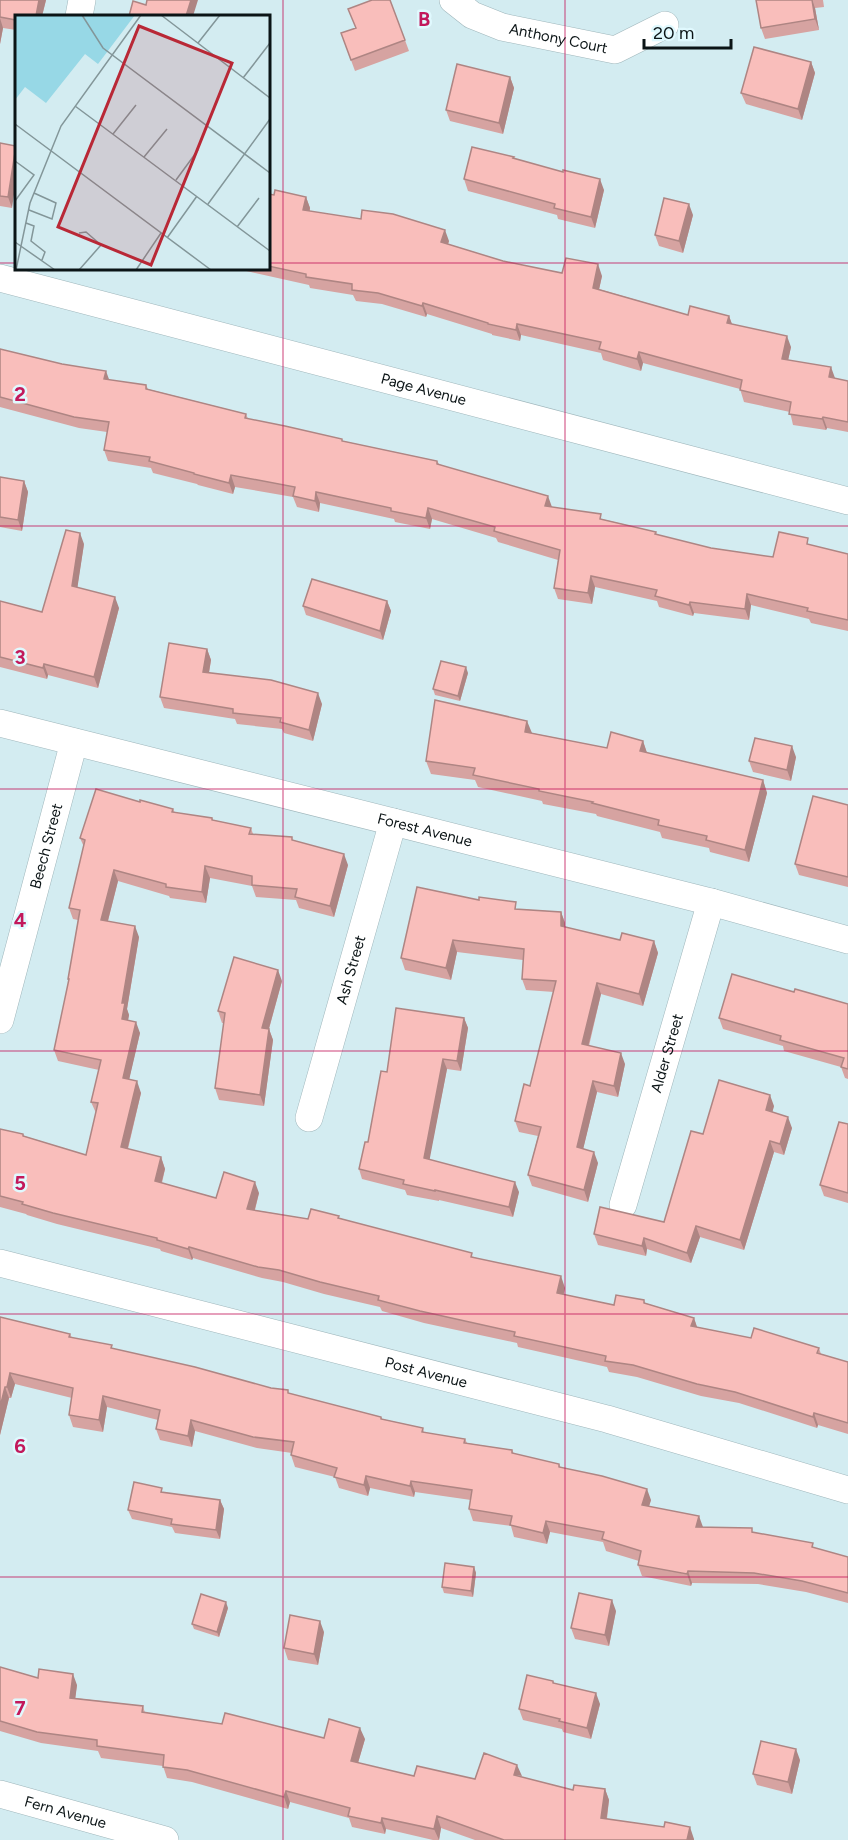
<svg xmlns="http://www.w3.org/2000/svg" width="848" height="1840" viewBox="0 0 848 1840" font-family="Figtree,sans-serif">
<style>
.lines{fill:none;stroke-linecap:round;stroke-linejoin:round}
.street-casing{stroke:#9fb6bb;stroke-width:28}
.street{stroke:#fff;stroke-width:27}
.wall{fill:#d6a3a1}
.shaded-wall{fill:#ae8583}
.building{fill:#f9bebb;stroke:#ae8583;stroke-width:1.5}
.grid{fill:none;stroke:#c2185b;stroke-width:1.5;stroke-opacity:0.55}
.labels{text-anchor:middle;stroke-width:5;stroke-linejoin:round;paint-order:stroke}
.street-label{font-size:15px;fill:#0b1416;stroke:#e0f9fe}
.inset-road{fill:none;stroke:#839699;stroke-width:1.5}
.view{fill:#b92836;fill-opacity:0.15;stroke:#b92836;stroke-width:3}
.inset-edge{fill:none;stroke:#0b1416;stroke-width:3}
.grid-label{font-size:20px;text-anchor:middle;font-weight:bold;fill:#c2185b;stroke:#e0f9fe;stroke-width:5;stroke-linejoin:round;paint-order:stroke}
</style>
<rect width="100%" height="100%" fill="#d3ecf1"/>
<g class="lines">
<g class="street-casing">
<g id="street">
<path id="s1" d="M453,0L472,15L502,27L615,50L665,25"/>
<path d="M79,16L82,0"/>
<path id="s2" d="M0,278L848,501"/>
<path id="s3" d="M0,723L711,902L848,940"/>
<path id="s4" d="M0,1020L74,742"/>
<path id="s5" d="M309,1118L393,822"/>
<path id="s6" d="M623,1205L711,902"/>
<path id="s7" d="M0,1263L607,1419L848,1490"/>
<path id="s8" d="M0,1794L165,1840"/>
</g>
</g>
<use href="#street" class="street"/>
</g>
<path class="wall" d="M0,0H46L42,16H16V30L3,28L0,44Z
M390,0L409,51L355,71L341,33L356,28Z
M756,0H823L824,7L815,8L819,30L765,39L761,28Z
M811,62L815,73L802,120L746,104L741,93Z
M510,77L514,88L503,134L450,121L446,110Z
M0,143L12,208L0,206Z
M514,157V158L604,190L595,228L558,219L557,215L468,191L464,179Z
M268,194L306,197L310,208V211L449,241L448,244L503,261L562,273L602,276L599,289L688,315L729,316L732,324L791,347L788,360L835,378L848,381V432L827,428L826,430L793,425L790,412L744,402L740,389L643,363L641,371L603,360L601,353L521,335L520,341L492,335V334L427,314L426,317L382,304L356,301L353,295L310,288L309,285L242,270L230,268H268Z
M693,215L683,253L659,246L655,235Z
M0,349L62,364L109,380L146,385L148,389L246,414L248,419L343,441L437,461L439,464L552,507L656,532L657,535L711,548L773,557L811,545L848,554V631L811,623L809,619L751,605L749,620L694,613L693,616L659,607L657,601L595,587L592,604L558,599L554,588L558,560L498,542L496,538L432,519L430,529L395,522L394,519L320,503L319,512L297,507L293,497L235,487L233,494L198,485L197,484L153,473L151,468L108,461L104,450L107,432L79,428L0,407Z
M0,477L24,481L28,492L22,531L0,527Z
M84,544L77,588L119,608L98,688L48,675L47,679L0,667V601L42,612Z
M387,601L391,611L383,640L306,615L303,606Z
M207,649L211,660L209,673L322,704L313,741L284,733L282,729L237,724L235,719L164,708L160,697Z
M468,673L460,701L435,695L433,689Z
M532,733L607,748L643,741L647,753L763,780L767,793L749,862L710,852L709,848L662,838L660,832L597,816L596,814L543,804L542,801L478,787L475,780L431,774L426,761Z
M796,757L791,781L753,772L749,761Z
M140,802L173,809L175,813L212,818L213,820L251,828L253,834L293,840L348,865L334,917L299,908L296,900L256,897L252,886L210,878L206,903L170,898L169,896L118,881L108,921L139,937L127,1009L129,1015L128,1020L140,1033L129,1079L141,1093L128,1149L161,1157L165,1169L162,1183L216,1198L259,1193L255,1210L308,1219L339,1218L474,1257L565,1288L564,1295L614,1305L644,1300L645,1303L694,1318L697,1327L751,1338L819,1348L821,1354L848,1362V1434L818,1425L817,1428L739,1403L701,1396L637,1377L609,1372L607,1367L518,1347L517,1343L424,1323L382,1311L380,1307L324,1294L283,1282L262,1278L193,1258L192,1260L161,1251L160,1249L57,1224L27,1215L26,1214L0,1207V1129L23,1134L24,1136L86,1155L96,1113L91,1102L99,1070L58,1061L54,1050L69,982L68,979L78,920L73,919L69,908L84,847L80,838Z
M848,805V887L799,875L795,864Z
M519,909L561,912L565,923V927L620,940L654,941L658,953L643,1006L601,994L589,1046L625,1064L618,1097L597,1092L583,1149L598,1163L588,1202L532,1186L528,1175L538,1136L519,1132L515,1121L530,1086L554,992L526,990L522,979L523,960L457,952L451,980L405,970L401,958Z
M282,981L269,1029L273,1040L264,1106L219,1100L215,1088L224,1023H222L218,1011Z
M794,992L848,1004V1079L845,1078L841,1067L784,1051L783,1046L723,1029L719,1018Z
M464,1018L468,1028L461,1071L447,1069L429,1159L519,1192L513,1217L439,1200V1201L407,1195L405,1190L362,1179L359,1169L368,1142L387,1072Z
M774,1106L772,1112L792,1128L784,1155L774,1152L744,1250L700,1237L691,1263L647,1249L646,1256L598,1245L594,1234L664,1222L703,1134Z
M848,1124V1203L824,1196L820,1185Z
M0,1317L70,1334L72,1338L381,1417L382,1419L423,1428L424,1433L465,1439L467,1443L512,1450L514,1454L559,1464L561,1468L651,1500L649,1506L703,1527L754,1533L815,1548L848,1557V1603L806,1592L758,1584L692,1583L691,1586L642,1576L638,1565L639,1561L606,1551L603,1542L550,1532L547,1544L514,1537L511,1526L473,1521L469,1509L471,1500L415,1492L414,1497L370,1488L368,1496L339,1488L335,1477L295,1467L291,1455L292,1453L257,1448L195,1431L192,1447L160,1440L156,1429L158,1420L107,1407L103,1432L73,1427L69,1415L72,1398L15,1384L11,1398H9L0,1435Z
M164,1493L220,1500L224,1509L220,1539L175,1533L172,1527L132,1519L128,1510Z
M474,1567L476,1573L473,1597L444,1593L442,1587Z
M228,1608L219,1637L194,1629L192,1624Z
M616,1611L609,1646L575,1639L571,1628Z
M324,1632L318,1665L288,1660L284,1648Z
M0,1667L38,1678L77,1685L75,1698L143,1706L145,1713L222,1724L324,1738L365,1739L358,1763L414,1776L475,1779L522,1777L573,1790L605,1789L609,1800L607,1819L694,1839V1840H475L441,1828L439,1840H433L386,1829L385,1834L352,1827L349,1818L290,1802L288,1809L192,1782L167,1778L163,1766L101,1758L98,1751L41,1743L0,1731Z
M553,1681L554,1683L600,1704L591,1739L563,1732L562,1729L523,1720L519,1709Z
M800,1760L792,1794L757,1785L753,1774Z"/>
<path class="shaded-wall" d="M39,0H46L42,16H36Z
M191,0H198L193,16H186Z
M812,0L815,8L819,30L815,19Z
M0,18L3,28L0,44Z
M811,62L815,73L802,120L798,109Z
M510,77L514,88L503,134L499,123Z
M16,146V181L12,208L8,197Z
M600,179L604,190L595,228L591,217Z
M306,197L310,208L307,221L303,210Z
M689,204L693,215L683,253L679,241Z
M445,230L449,241L445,253L441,242Z
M598,264L602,276L597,299L593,288Z
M423,303L427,314L426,317L422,306Z
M729,316L733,327L727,323Z
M517,324L521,335L520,341L516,330Z
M787,336L791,347L786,370L782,359Z
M639,352L643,363L641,371L637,359Z
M831,367L835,378L829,377Z
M106,371L110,382L104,379Z
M823,417L827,428L826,430L822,419Z
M231,475L235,487L233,494L229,483Z
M24,481L28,492L22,531L18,520Z
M316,492L320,503L319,512L315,501Z
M548,496L552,507L545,506Z
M428,508L432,519L430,529L426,518Z
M80,533L84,544L76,597L72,586Z
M591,576L595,587L592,604L588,593Z
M747,594L751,605L749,620L745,609Z
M115,597L119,608L98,688L94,677Z
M387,601L391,611L383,640L380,631Z
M690,602L694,613L693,616L689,605Z
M207,649L211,660L207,684L203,672Z
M44,664L48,675L47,679L43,668Z
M466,667L468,673L460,701L458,696Z
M318,693L322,704L313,741L309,730Z
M527,721L532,733L529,745L525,732Z
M643,741L647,753L640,751Z
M792,746L796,757L791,781L787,770Z
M763,780L767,793L749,862L745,850Z
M344,854L348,865L334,917L330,906Z
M205,866L210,878L206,903L202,892Z
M114,870L118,881L105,932L101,920Z
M561,912L565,923V937L561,926Z
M135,926L139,937L127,1009L129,1015L126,1031L122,1019V1003Z
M453,940L457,952L451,980L446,968Z
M654,941L658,953L643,1006L639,994Z
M278,970L282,981L266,1039L262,1028Z
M597,983L601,994L586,1055L582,1044Z
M464,1018L468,1028L461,1071L457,1061Z
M136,1022L140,1033L127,1089L123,1078Z
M269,1029L273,1040L264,1106L260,1095Z
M621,1053L625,1064L618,1097L614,1086Z
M443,1059L447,1069L428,1168L424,1158Z
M137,1081L141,1093L125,1159L121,1147Z
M593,1081L597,1092L581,1158L577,1147Z
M770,1095L774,1106L770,1121L766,1110Z
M788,1117L792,1128L784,1155L780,1144Z
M770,1141L774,1152L744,1250L740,1240Z
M594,1152L598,1163L588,1202L584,1190Z
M161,1157L165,1169L159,1192L155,1181Z
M255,1182L259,1193L252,1220L247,1209Z
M515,1182L519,1192L513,1217L509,1207Z
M696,1226L700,1237L691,1263L687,1253Z
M644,1238L647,1249L646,1256L642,1246Z
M189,1247L193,1258L192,1260L188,1249Z
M561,1276L565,1288L561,1305L557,1293Z
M694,1318L698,1330L691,1326Z
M10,1373L15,1384L11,1398L7,1387Z
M5,1387L9,1398L0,1435V1407Z
M103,1396L107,1407L103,1432L99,1420Z
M814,1413L818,1425L817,1428L813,1417Z
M191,1420L195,1431L192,1447L188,1436Z
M366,1476L370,1488L368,1496L364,1485Z
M411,1481L415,1492L414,1497L410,1486Z
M647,1489L651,1500L646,1516L642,1505Z
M220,1500L224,1509L220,1539L216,1530Z
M699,1516L703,1527H696Z
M546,1521L550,1532L547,1544L543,1533Z
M474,1567L476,1573L473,1597L471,1591Z
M688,1571L692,1583L691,1586L687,1574Z
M612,1600L616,1611L609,1646L605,1635Z
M226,1602L228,1608L219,1637L217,1632Z
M320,1621L324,1632L318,1665L314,1654Z
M73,1674L77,1685L74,1709L70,1698Z
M596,1693L600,1704L591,1739L587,1728Z
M360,1728L365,1739L355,1773L351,1761Z
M796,1749L800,1760L792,1794L788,1782Z
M517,1765L522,1776L514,1775Z
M605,1789L609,1800L605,1830L601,1818Z
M286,1791L290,1802L288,1809L284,1797Z
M437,1816L441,1828L439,1840L434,1829Z
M382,1818L386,1829L385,1834L381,1823Z
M690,1827L694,1839V1840H687Z"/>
<path class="building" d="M0,0H39L36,16H16V20L0,17Z
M147,0H191L186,16H129L133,1L146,5Z
M372,0H390L405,40L351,60L341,33L356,28L348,9Z
M756,0H812L815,19L761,28Z
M754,47L811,62L798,109L741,93Z
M457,64L510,77L499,123L446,110Z
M0,143L16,146L8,197L0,196Z
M472,147L514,157L513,158L563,172V170L600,179L591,217L554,208L555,204L464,179Z
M275,190L306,197L303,210L361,219L362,210L393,214L445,230L441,242L503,261L562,273L566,258L598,264L593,288L688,315L690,306L729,316L727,323L787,336L782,359L831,367L829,377L848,381V422L823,417L822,419L789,414L791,402L740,390L742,380L639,352L637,359L599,349L601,342L517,324L516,330L488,324V323L423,303L422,306L378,293L352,290V284L306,277V274L268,266V194L274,195Z
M664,198L689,204L679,241L655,235Z
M0,349L62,364L106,371L104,379L146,385V389L246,414L245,418L285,426L342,439V441L437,461V464L548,496L545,506L601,514L600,519L656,532L655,534L711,548L773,557L779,532L808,538L807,544L848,554V620L807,611L808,608L747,594L745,609L690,602L689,605L655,596L657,590L591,576L588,593L554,588L560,550L494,531L495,527L428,508L426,518L391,511V508L316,492L315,501L293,496L295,487L231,475L229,483L194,474V473L149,461L150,457L104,450L109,422L74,417L0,397Z
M0,477L24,481L18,520L0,517Z
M66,530L80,533L72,586L115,597L94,677L44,664L43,668L0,657V601L42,612Z
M312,579L387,601L380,631L303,606Z
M169,643L207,649L203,672L271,680L318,693L309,730L280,722L281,718L233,713V709L160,697Z
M441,661L466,667L458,696L433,689Z
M435,700L527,721L525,732L607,748L611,732L643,741L640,751L763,780L745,850L706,840L707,836L658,825L659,820L592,803L593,802L539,791V789L473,775L475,768L426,761Z
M755,738L792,746L787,770L749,761Z
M96,789L140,802V800L173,809L172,812L212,818V820L251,828L249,834L292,837V840L344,854L330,906L295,897L297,889L252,885V876L205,866L202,892L166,887V884L114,870L101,920L135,926L122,1003H125L122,1019L136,1022L123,1078L137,1081L121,1147L161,1157L155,1181L216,1198L224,1172L255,1182L247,1209L308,1219L311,1209L339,1216L338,1218L472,1253L471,1257L561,1276L557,1293L614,1305L616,1295L644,1300V1303L694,1318L691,1326L751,1338L754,1328L819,1348L817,1353L848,1362V1423L814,1413L813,1417L735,1392L697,1384L633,1365L605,1361L606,1356L514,1336L515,1332L420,1311L378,1300L379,1296L320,1282L279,1270L258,1267L189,1247L188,1249L157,1240V1238L53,1213L22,1204L23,1202L0,1196V1129L23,1134V1136L86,1155L98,1103L91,1102L101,1060L54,1050L69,979H68L80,910L69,908L85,840L80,838Z
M813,796L848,805V877L795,864Z
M417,887L479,900V897L516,902L515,909L561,912V926L620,940L622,933L654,941L639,994L597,983L582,1044L621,1053L614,1086L593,1081L577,1147L594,1152L584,1190L528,1175L541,1127L515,1121L524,1084L530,1086L556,981L522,979L524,949L453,940L446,968L401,958Z
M234,957L278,970L262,1028L269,1029L260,1095L215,1088L225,1013L218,1011Z
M732,974L794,992L795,989L848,1004V1069L841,1067L844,1058L780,1040L781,1036L719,1018Z
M396,1008L464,1018L457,1061L443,1059L424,1158L515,1182L509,1207L435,1190V1191L403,1184L404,1180L359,1169L365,1142H368L381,1071L387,1072Z
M719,1080L770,1095L766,1110L788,1117L780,1144L770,1141L740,1240L696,1226L687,1253L644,1238L642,1246L594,1234L600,1207L664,1222L691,1131L703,1134Z
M839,1122L848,1124V1193L820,1185Z
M0,1317L70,1334L69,1337L112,1345L111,1348L195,1367L271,1388L288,1390V1393L381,1417V1419L423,1428L422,1432L465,1439L464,1443L512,1450V1453L559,1464V1467L602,1476L647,1489L642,1505L699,1516L696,1527L752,1528V1532L813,1543L812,1547L848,1557V1593L802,1581L754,1573L688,1571L687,1574L638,1565L641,1551L602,1539L604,1532L546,1521L543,1533L510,1525L512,1516L469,1509L472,1490L411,1481L410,1486L366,1476L364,1485L334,1477L337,1468L291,1455L294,1442L253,1437L191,1420L188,1436L156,1429L160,1410L103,1396L99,1420L69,1415L73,1388L10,1373L7,1387H5L0,1407Z
M134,1482L162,1488L161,1492L220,1500L216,1530L171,1524L172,1519L128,1510Z
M445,1563L474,1567L471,1591L442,1587Z
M579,1593L612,1600L605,1635L571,1628Z
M201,1594L226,1602L217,1632L192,1624Z
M290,1615L320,1621L314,1654L284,1648Z
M0,1667L38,1678L39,1669L73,1674L70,1698L143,1706L142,1712L222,1724L225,1713L324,1738L329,1719L360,1728L351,1761L414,1776L417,1766L475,1779L484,1753L517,1765L514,1775L573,1790L574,1785L605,1789L601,1818L664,1827L665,1822L690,1827L687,1840H504L437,1816L434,1829L382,1818L381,1823L348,1816L350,1808L286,1791L284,1797L187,1770L163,1767L164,1755L97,1746V1740L37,1732L0,1721Z
M527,1675L553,1681V1683L596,1693L587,1728L559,1721L560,1719L519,1709Z
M761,1741L796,1749L788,1782L753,1774Z"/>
<path class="grid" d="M283,0V1840M565,0V1840M0,263H16M268,263H848M0,526H848M0,789H848M0,1051H848M0,1314H848M0,1577H848"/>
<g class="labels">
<g class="street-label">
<text dy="5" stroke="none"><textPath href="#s1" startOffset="114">Anthony Court</textPath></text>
<text dy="5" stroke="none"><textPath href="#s2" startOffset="438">Page Avenue</textPath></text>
<text dy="5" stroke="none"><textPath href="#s3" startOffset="438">Forest Avenue</textPath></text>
<text dy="5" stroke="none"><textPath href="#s4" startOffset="180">Beech Street</textPath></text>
<text dy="5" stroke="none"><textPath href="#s5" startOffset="154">Ash Street</textPath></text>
<text dy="5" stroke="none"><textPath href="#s6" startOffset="158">Alder Street</textPath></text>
<text dy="5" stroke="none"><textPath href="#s7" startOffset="440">Post Avenue</textPath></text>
<text dy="5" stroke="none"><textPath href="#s8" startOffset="68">Fern Avenue</textPath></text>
</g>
</g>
<g transform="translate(15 15)">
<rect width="255" height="255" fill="#d3ecf1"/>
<path d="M0,0H120L83,49L70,39L31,88L10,72L0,85Z" fill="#97d8e6"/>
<path class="inset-road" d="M67,0L88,33L255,158M146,0L255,83M183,28L205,0M228,63L255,28M60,91L255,236M0,109L196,255M98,119L121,90M129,142L152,114M0,146L19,160L0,186M161,165L183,135M193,189L255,104M14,195L37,204L41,188L19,178M11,208L19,211L16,226L30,237L27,245M222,212L244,183M64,218L71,217L86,230L64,255M152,223L182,181M0,227L40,255M1,255L15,188L46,111L126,0M121,255L146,218"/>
<path class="view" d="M124,11L217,48L136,250L43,212Z"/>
<rect width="255" height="255" class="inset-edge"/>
</g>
<g class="grid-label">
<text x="424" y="26">B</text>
<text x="20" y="401">2</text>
<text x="20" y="664">3</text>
<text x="20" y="927">4</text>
<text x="20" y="1190">5</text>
<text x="20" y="1453">6</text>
<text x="20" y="1715">7</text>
</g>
<path d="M644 39v9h87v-9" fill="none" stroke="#0b1416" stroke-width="3"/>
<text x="653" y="39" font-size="18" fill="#0b1416" stroke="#e0f9fe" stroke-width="4.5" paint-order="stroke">20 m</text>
</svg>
